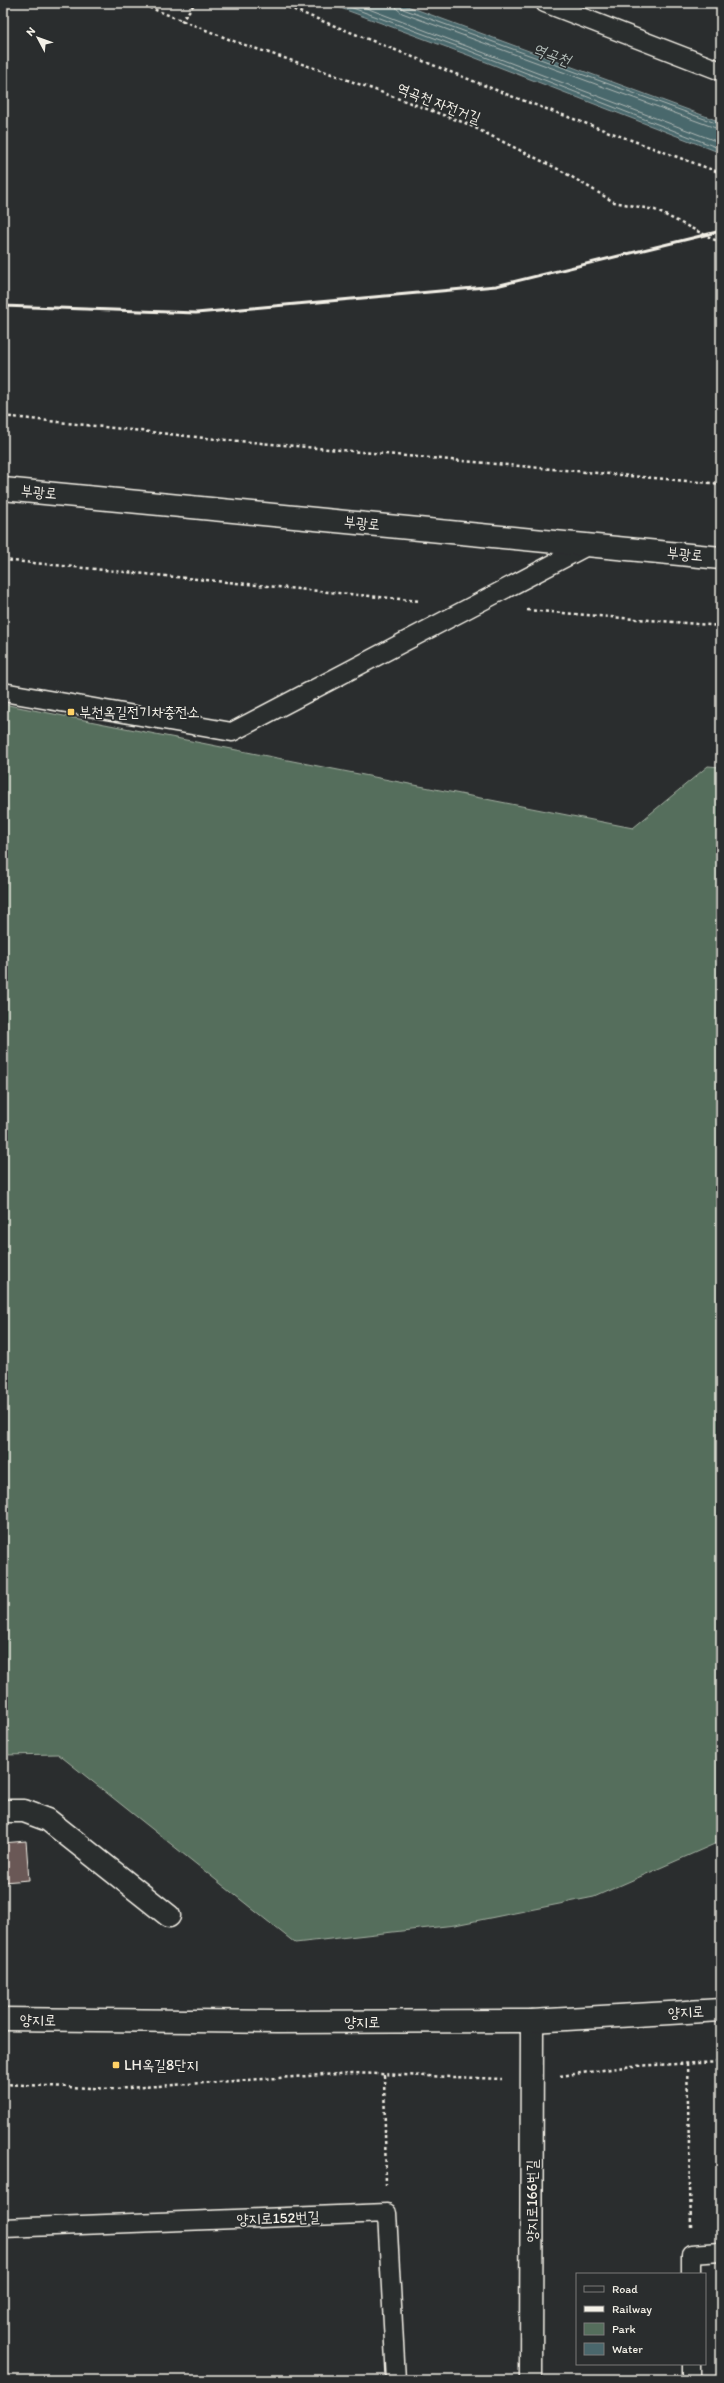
<svg xmlns="http://www.w3.org/2000/svg" width="724" height="2383" viewBox="0 0 724 2383" font-family="Itim,'Poor Story',sans-serif">
<style>
.green{fill:#556e5c;stroke:#a4b0a2}
.water{fill:#4a676c;stroke:#8e9e9e}
.lines{fill:none;stroke-linecap:round;stroke-linejoin:round}
.shore{stroke:#b0bab6;stroke-width:1}
.building{fill:#6a5856;stroke:#f4f1e8}
.lane-casing{stroke:#f4f1e8;stroke-width:21}
.street-casing{stroke:#f4f1e8;stroke-width:25}
.secondary-casing{stroke:#f4f1e8;stroke-width:25}
.path{stroke:#f4f1e8;stroke-width:2.5;stroke-dasharray:3 3;stroke-linecap:butt}
.lane{stroke:#2a2d2e;stroke-width:18}
.street{stroke:#2a2d2e;stroke-width:22}
.secondary{stroke:#2a2d2e;stroke-width:22}
.rail{stroke:#f4f1e8;stroke-width:3}
.poi-dot{fill:#ffd166;stroke:#2a2d2e;stroke-width:1.5}
.labels{text-anchor:middle;stroke-width:3;stroke-linejoin:round;paint-order:stroke}
.street-label{font-size:15px;fill:#f4f1e8;stroke:#2a2d2e}
.poi-label{font-size:15px;fill:#f4f1e8;stroke:#2a2d2e;text-anchor:start}
.water-label{font-size:16px;font-style:italic;fill:#b0bab6;stroke:#2a2d2e}
</style>
<rect width="100%" height="100%" fill="#2a2d2e"/>
<filter id="ink" filterUnits="userSpaceOnUse"><feTurbulence type="fractalNoise" baseFrequency=".025" numOctaves="2"/><feDisplacementMap in="SourceGraphic" scale="8" xChannelSelector="R" yChannelSelector="G"/><feConvolveMatrix kernelMatrix="1 2 1 2 8 2 1 2 1" color-interpolation-filters="sRGB"/></filter>
<g filter="url(#ink)">
<path class="green" d="M3,704L633,828L708,766L721,767V1809L719,1842L594,1897L455,1925L295,1943L58,1754L3,1755Z"/>
<path class="water" d="M327,3H399L721,122V153L468,55Z"/>
<g class="lines">
<path class="shore" d="M339,3L470,51L721,149
M353,3L721,143
M395,3L397,9L402,13L721,130
M400,3L403,9L721,125"/>
</g>
<path class="building" d="M26,1841L29,1880L3,1882V1843Z"/>
<g class="lines">
<g class="lane-casing">
<path id="lane" d="M545,3L721,71
M3,692L232,732L589,545
M3,2228L387,2213L396,2380
M691,2274V2254L721,2252
M691,2364V2380"/>
</g>
<g class="street-casing">
<path id="street" d="M3,1811H24L48,1820L169,1916
M531,2380L532,2021"/>
</g>
<g class="secondary-casing">
<path id="secondary" d="M3,489L721,558
M3,2019L277,2022L532,2021L721,2010"/>
</g>
<path class="path" d="M138,3L236,42L326,72L465,123L560,170L614,202L655,210L721,243
M277,3L511,96L721,173
M181,22L195,3
M3,416L205,438L721,484
M3,560L420,601
M527,610L721,626
M687,2063L691,2227
M384,2075L386,2185
M560,2076L632,2066L721,2062
M3,2084L113,2089L353,2073L502,2079"/>
<use href="#lane" class="lane"/>
<use href="#street" class="street"/>
<use href="#secondary" class="secondary"/>
<path class="rail" d="M3,306L196,313L496,286L721,231"/>
</g>
</g>
<g class="poi-dot">
<rect x="67" y="708" width="8" height="8" rx="2"/>
<rect x="112" y="2061" width="8" height="8" rx="2"/>
</g>
<g class="labels">
<g class="street-label">
<text transform="translate(439 103) rotate(21)" y="5">역곡천 자전거길</text>
<text transform="translate(39 492) rotate(5)" y="5">부광로</text>
<text transform="translate(362 523) rotate(5)" y="5">부광로</text>
<text transform="translate(685 554) rotate(5)" y="5">부광로</text>
<text transform="translate(686 2012) rotate(-3)" y="5">양지로</text>
<text transform="translate(38 2020) rotate(1)" y="5">양지로</text>
<text x="362" y="2027">양지로</text>
<text transform="translate(532 2201) rotate(-90)" y="5">양지로166번길</text>
<text transform="translate(278 2218) rotate(-2)" y="5">양지로152번길</text>
</g>
<g class="poi-label">
<text x="79" y="717">부천옥길전기차충전소</text>
<text x="124" y="2070">LH옥길8단지</text>
</g>
<g class="water-label">
<text transform="translate(552 54) rotate(20)" y="6">역곡천</text>
</g>
</g>
<rect width="724" height="2383" fill="none" stroke="#2a2d2e" stroke-width="16"/>
<rect x="8" y="8" width="708" height="2367" fill="none" stroke="#f4f1e8" stroke-width="1.5" filter="url(#ink)"/>
<rect x="576" y="2273" width="130" height="92" fill="#2a2d2e" stroke="#7b7b78"/>
<rect x="584" y="2286" width="20" height="6" fill="#2a2d2e" stroke="#7b7b78"/>
<text x="612" y="2293" font-size="12" fill="#f4f1e8">Road</text>
<rect x="584" y="2306" width="20" height="6" fill="#f4f1e8" stroke="#7b7b78"/>
<text x="612" y="2313" font-size="12" fill="#f4f1e8">Railway</text>
<rect x="584" y="2323" width="20" height="12" fill="#556e5c" stroke="#7b7b78"/>
<text x="612" y="2333" font-size="12" fill="#f4f1e8">Park</text>
<rect x="584" y="2343" width="20" height="12" fill="#4a676c" stroke="#7b7b78"/>
<text x="612" y="2353" font-size="12" fill="#f4f1e8">Water</text>
<g transform="translate(38 38) rotate(311)" stroke="#2a2d2e" stroke-width="3" paint-order="stroke">
<path d="M0-3L7 15L0 10L-7 15Z" fill="#f4f1e8"/>
<text y="-6" font-size="11" font-weight="bold" text-anchor="middle" fill="#f4f1e8">N</text>
</g>
</svg>
